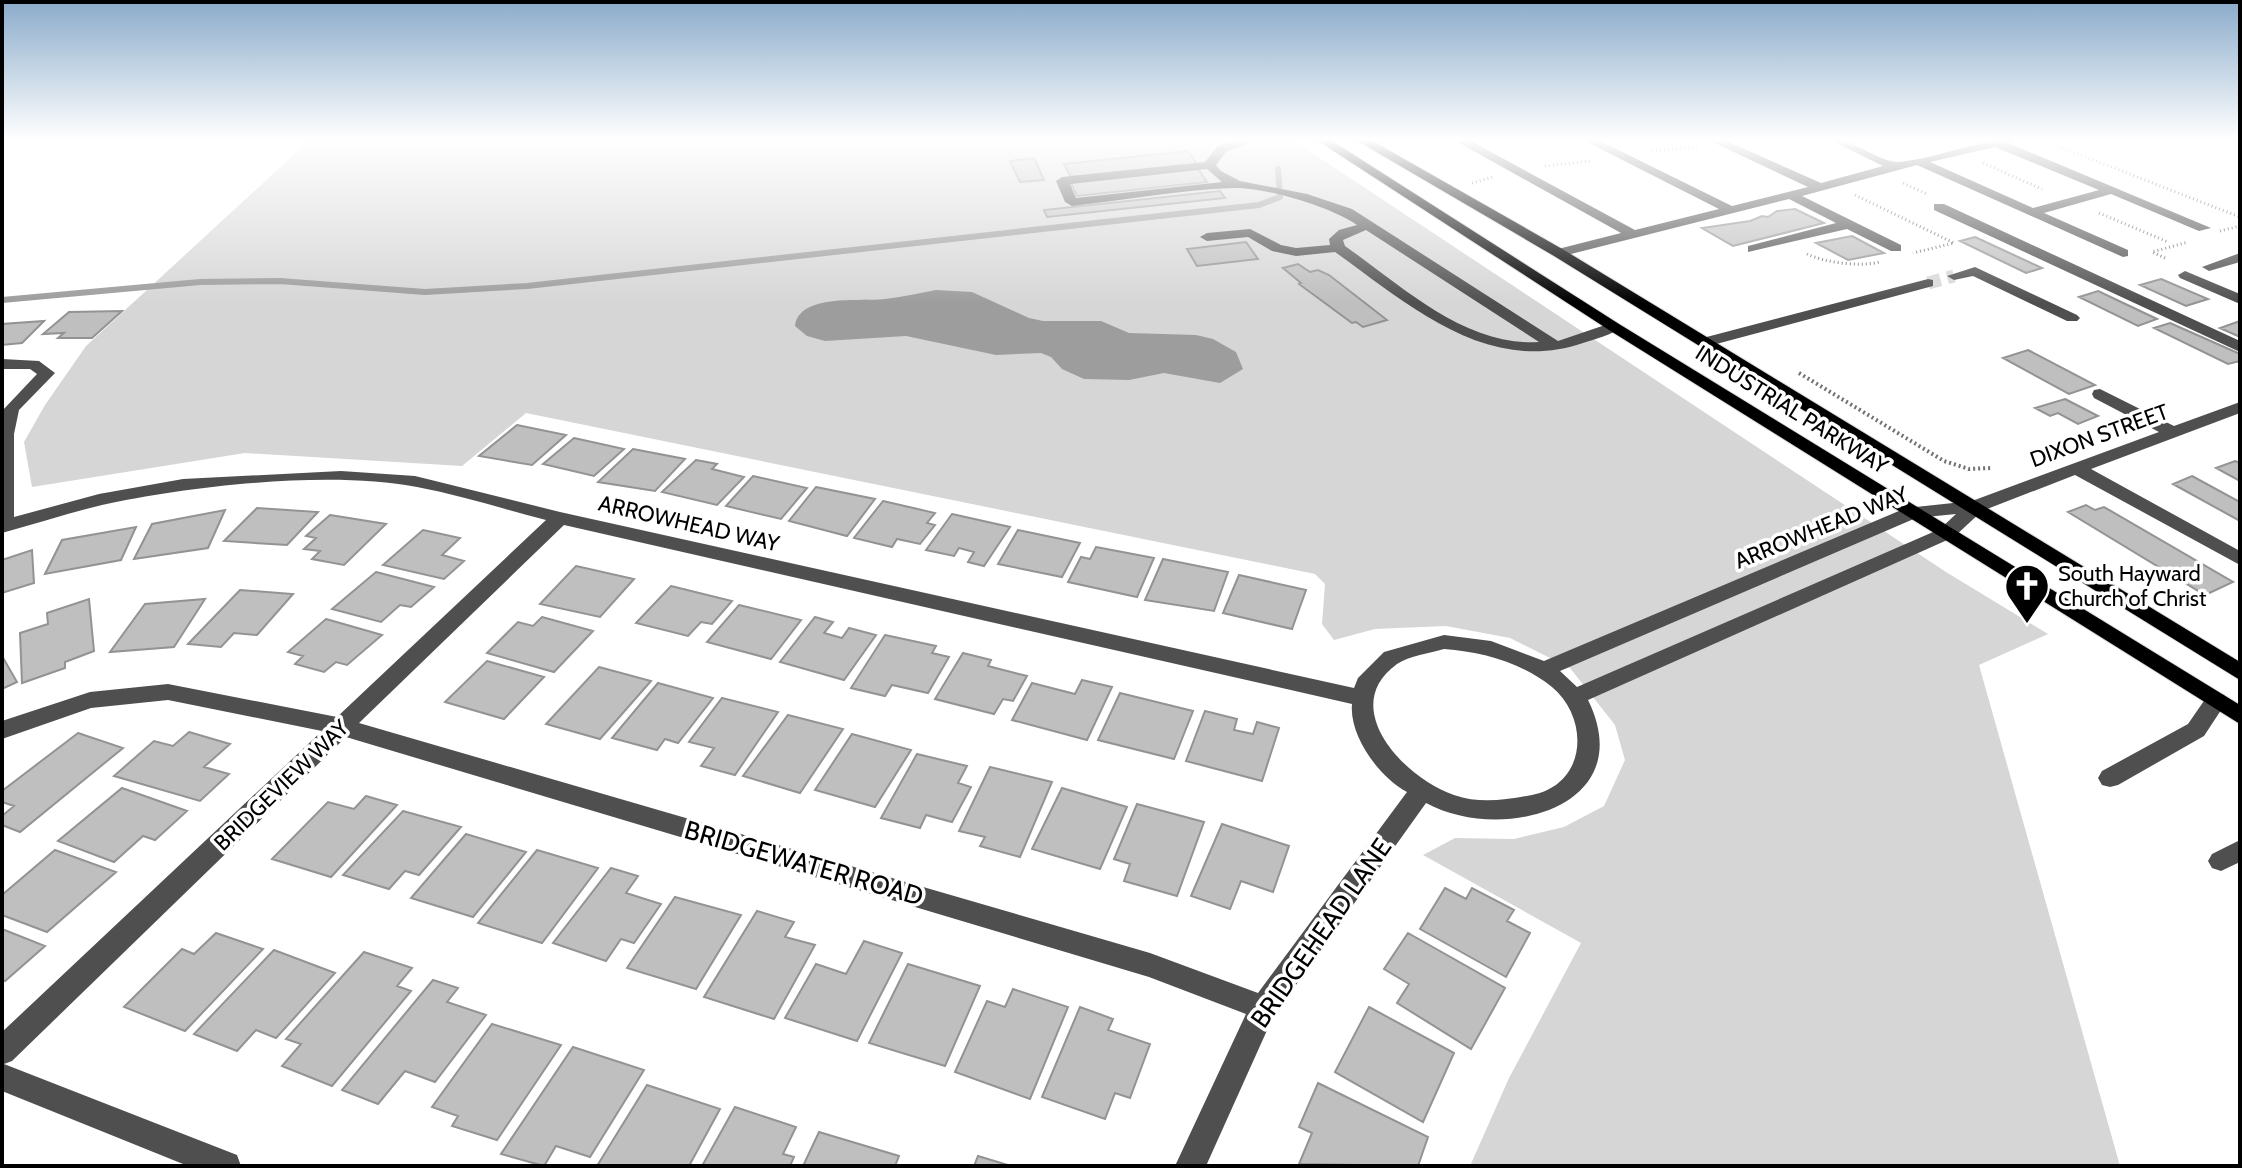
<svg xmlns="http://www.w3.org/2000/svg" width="2242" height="1168" viewBox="0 0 2242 1168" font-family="Cabin,sans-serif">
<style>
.green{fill:#d6d6d6}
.water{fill:#9d9d9d}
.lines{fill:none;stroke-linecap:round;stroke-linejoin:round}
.stream{stroke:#9d9d9d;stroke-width:6}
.building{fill:#bfbfbf;stroke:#939393;stroke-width:2}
.minor-tunnel{stroke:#d9d9d9;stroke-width:13;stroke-dasharray:13 7;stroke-linecap:butt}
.major-casing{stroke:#dbdbdb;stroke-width:2}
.path-far1{stroke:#717171;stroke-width:3;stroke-dasharray:1 3;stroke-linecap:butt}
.path{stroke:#717171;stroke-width:4;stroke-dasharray:2 3;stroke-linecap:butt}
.minor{fill:#4f4f4f;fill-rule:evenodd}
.major{fill:#000;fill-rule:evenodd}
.labels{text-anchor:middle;stroke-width:7;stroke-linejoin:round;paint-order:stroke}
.street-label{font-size:22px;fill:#000;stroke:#fff}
.poi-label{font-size:22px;fill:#000;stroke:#fff;text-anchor:start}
.near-street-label{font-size:26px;fill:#000;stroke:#fff}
</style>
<rect width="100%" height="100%" fill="#fff"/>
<path class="green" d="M311,139H1291L1946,572L2048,634L1979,665L2120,1166H1470L1509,1078L1581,943L1423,855L1455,838L1514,839L1564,827L1604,806L1625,760L1615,725L1570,668L1510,638L1446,626L1375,629L1334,640L1322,624L1325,584L1315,574L526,413L462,466L245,453L32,487L24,442L45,405L86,346Z"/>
<path class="water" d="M936,290L972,292L1029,318L1043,321H1101L1129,333L1196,335L1213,339L1236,352L1243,369L1220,383L1164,373L1129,380L1084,379L1062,369L1051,357L1041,353L996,355L906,336L825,341L807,336L795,326C799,293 861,302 885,299C902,297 919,293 936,290Z"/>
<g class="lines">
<path class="stream" d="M2,300L200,282L280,281L425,292L527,286L1259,205L1280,197L1278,169"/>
</g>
<path class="building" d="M1188,151L1197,164L1071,177L1064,164Z
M1034,158L1044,180L1020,182L1010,161Z
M1198,169L1207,182L1077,196L1071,183Z
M1220,191L1225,198L1047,217L1044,210Z
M1795,209L1824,223L1733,246L1702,228L1750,221L1762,216L1768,217L1777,211Z
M1852,236L1884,253L1848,260L1816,243Z
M1975,237L2042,268L2026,273L1960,241Z
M1246,242L1258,259L1197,266L1187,249Z
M1298,264L1310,272L1318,270L1329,275L1387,320L1363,327L1356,322L1352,323L1299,284L1301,283L1283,268Z
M2161,279L2208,299L2186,306L2140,285Z
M2098,291L2157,319L2138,326L2079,297Z
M122,311L92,338H58L64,333L43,334L69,312Z
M44,321L22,343L2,345V324Z
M2240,321V337L2220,328Z
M2170,323L2240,354V361L2228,364L2154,328Z
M2028,350L2095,385L2069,394L2003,358Z
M2065,399L2098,416L2078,424L2058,413L2050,416L2035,408Z
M517,425L566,435L532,465L479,456Z
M574,438L624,449L594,476L543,464Z
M633,449L685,459L655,491L598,482Z
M696,460L717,464L712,469L744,477L717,505L662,492Z
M2235,461L2240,463V481L2216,468Z
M753,476L807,488L781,519L726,506Z
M2192,476L2240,502V521L2173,484Z
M816,487L875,499L847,536L789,521Z
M883,501L935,513L927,523L935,525L920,544L897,539L892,547L854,538Z
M2086,505L2095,510L2104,507L2233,582L2205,595L2068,512Z
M257,508L318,512L287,545L224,541Z
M225,510L208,548L134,559L152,524Z
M952,514L1010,527L984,566L968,562L974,552L959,548L954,556L926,550Z
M330,515L386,524L344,565L312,559L320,551L304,549L316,538L306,536Z
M136,527L121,560L45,574L62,540Z
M423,530L460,538L442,555L464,561L444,579L383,565Z
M1018,530L1080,543L1062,577L998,564Z
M1096,547L1154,558L1137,597L1068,582L1081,557L1090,559Z
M32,550L34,583L2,593V560Z
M1163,559L1228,572L1214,611L1145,600Z
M576,566L634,579L600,617L540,604Z
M376,572L434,587L411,607L400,605L381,622L332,609Z
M1239,575L1306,590L1292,629L1223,613Z
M671,586L732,601L712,624L701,622L688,636L636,623Z
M240,590L293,594L257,635L234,633L221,647L188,644Z
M89,599L94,651L65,662V668L22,683L20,633L48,624L47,613Z
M205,599L174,647L110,652L145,604Z
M739,605L801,620L771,659L707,642Z
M542,617L593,631L554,672L487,653L518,622L533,626Z
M815,617L833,622L824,633L842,638L849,628L876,635L844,680L780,662Z
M326,619L382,635L347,665L336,662L324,672L295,664L303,656L288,652Z
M885,635L936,646L932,653L949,657L928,693L892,685L885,696L851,688Z
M963,653L991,660L988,666L1027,676L1013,701L1003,699L994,714L935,699Z
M2,656L17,682L2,689Z
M487,661L544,677L504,719L445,702Z
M599,667L651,681L600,739L546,724Z
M1082,680L1112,687L1087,740L1012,720L1032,683L1075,694Z
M658,683L713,698L678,743L665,739L657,750L612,738Z
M1120,693L1193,711L1174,759L1098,740Z
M722,698L778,712L735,775L701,766L714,748L689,742Z
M1205,711L1237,719L1234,730L1253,734L1257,722L1279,728L1262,781L1186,761Z
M788,715L843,729L800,793L743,776Z
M189,732L230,744L204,767L229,774L200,801L114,776L154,741L173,746Z
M78,733L123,748L20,832L2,825V816L14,806L2,802V791Z
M852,734L911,750L875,807L815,790Z
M917,754L967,766L958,783L971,787L952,822L926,815L920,828L881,818Z
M990,767L1052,782L1020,857L980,846L985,837L959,831Z
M122,788L187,811L155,840L143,836L114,862L58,841Z
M1062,788L1127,807L1100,869L1032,849Z
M366,796L397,805L331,877L272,859L328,802L354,809Z
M1137,804L1204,822L1177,896L1124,881L1130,864L1114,859Z
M403,811L461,827L419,875L405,871L389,889L343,875Z
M1222,824L1289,846L1273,892L1241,881L1230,909L1191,896Z
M466,834L526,852L473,917L411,898Z
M55,850L116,872L47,932L2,915V895Z
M537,850L598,868L542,943L478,923Z
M611,868L638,876L626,893L661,904L634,943L621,939L606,961L553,943Z
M1445,888L1466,899L1472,888L1514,910L1507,921L1530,933L1506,977L1420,929Z
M675,897L741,915L696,989L627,968Z
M757,911L794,922L785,937L815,945L774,1019L704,997Z
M2,929L45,946L5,981L2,980Z
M216,933L263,949L185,1031L124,1007L182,949L194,954Z
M1408,933L1505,988L1471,1049L1397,1003L1409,984L1384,969Z
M864,941L902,953L857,1041L785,1018L816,964L846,974Z
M274,950L335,973L276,1038L256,1030L237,1051L194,1034Z
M364,952L412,968L397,986L411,991L332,1086L282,1066L301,1044L286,1039Z
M908,964L980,986L945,1066L869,1043Z
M433,980L458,988L447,1002L486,1015L435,1082L405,1071L378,1104L342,1090Z
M1013,989L1068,1007L1030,1099L955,1072L987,1001L1005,1007Z
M1080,1007L1113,1019L1108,1030L1150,1044L1130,1098L1115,1093L1105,1119L1042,1097Z
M1369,1007L1454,1053L1423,1122L1335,1072Z
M492,1024L561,1045L497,1140L452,1126L458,1116L432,1107Z
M573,1047L644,1070L590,1157L556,1146L544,1166L501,1154Z
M1318,1083L1428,1137L1418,1166L1299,1164L1312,1133L1299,1127Z
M647,1085L720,1109L689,1166H597Z
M735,1107L796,1127L783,1154L794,1157L790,1166H702Z
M819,1132L899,1156L895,1166H803Z
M978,1156L1011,1166H974Z"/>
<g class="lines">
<path class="minor-tunnel" d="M1928,283L1954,276"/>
<g class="major-casing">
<path id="major" d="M1315,139H1329L1619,324L2240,705V724L1609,330Z
M1354,139H1369L1564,250L2240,662V680L1554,256Z"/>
</g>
<path class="path-far1" d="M1760,140L1807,139
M2055,145L2240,217
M1652,151L1698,147
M1983,163L2042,189
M1545,166L1591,161
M1472,183L1493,177
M1903,183L1927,194
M1855,195L1954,243L1913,253
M2099,213L2168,242
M2220,231L2240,226
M1807,254C1826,263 1860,267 1880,262
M2165,258L2152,252L2188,242"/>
<path class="path" d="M1799,373L1944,461L1969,469L1991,468"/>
<path class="minor" d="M1238,139H1260L1226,152L1216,165L1221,171L1240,181L1307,194L1352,209L1558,341L1614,322L1622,327C1612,335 1595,339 1583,343C1487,376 1408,304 1335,252L1296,256L1272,251L1248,237L1207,241L1200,237L1207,233L1250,229L1281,245L1296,248L1330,245L1329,239L1339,230L1357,225C1331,207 1265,187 1233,188C1180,190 1125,200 1072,206L1065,202L1056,181L1062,177L1205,162L1218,146ZM1207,169L1222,182L1076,198L1070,184ZM1366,230L1539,342C1465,347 1401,285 1345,246L1343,240Z
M1452,139H1467L1635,230L1719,209L1581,139H1596L1732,206L1808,187L1706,139H1722L1821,183L1883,166L1828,139C1854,139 1881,163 1899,162C1940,158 1977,139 2018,139L2008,143L2211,228L2199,231L2111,194L2044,213L2128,250V256L2123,257L1917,165L1802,196L1901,245V251H1891L1847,229L1748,252V246L1836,223L1789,199L1559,257L1552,253L1554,250L1621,233ZM1995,147L2099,190L2033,208L1930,162Z
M1934,204H1944L2240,341V352L1934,210Z
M2240,253V262L2209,271L2202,267Z
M1975,267L2077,315L2080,318L2077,321H2067L1973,276L1954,280L1947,276Z
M2185,271L2240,294V304L2180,278L2178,275Z
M1928,279L1933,280V286L1705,347L1697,342L1699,339Z
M2,359L39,361L55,373L19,410L14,434V517L99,494L183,479L341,471L415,476L560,512L1354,688L1358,678L1384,652L1444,635L1491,641L1544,661L1906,508L1972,501L2159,432L2094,398L2092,394L2094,390L2100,389L2174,426L2240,402V413L2091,469L2240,551V565L2075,475L1982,511L1954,537L1588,700C1641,808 1501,844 1426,803L1273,1017L1206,1166H1175L1246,1014L1149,977L346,737L12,1061L4,1064L237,1155L241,1166H188L2,1091V1032L322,731L168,700L91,708L2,739V721L90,692L168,684L337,717L546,520C503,509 460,495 417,487C329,470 189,486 102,505C68,513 35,524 2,533V411L37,374L30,369H2ZM1956,514L1940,529L1577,687L1560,671L1916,518ZM564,525L1352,704C1349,736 1379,777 1407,792L1258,993L1150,953L359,723ZM1444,649C1483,652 1520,662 1552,687C1590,719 1587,784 1532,795C1505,800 1480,804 1454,795C1404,778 1337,707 1397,664C1409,656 1430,653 1444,649Z
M2216,693L2224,695L2227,701L2204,736L2118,785L2110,787L2102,785L2098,778L2102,771L2188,724L2208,695Z
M2240,840V862L2221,871L2212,868L2208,861L2212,854Z"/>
<use href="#major" class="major"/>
</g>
<linearGradient id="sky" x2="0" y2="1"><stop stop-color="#8aabca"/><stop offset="0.46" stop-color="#fff"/><stop offset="1" stop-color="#fff" stop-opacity="0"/></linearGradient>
<rect width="2242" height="303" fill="url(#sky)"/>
<defs>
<g id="church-pin" transform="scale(2.3)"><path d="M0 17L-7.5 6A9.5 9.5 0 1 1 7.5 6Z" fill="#000" stroke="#fff"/><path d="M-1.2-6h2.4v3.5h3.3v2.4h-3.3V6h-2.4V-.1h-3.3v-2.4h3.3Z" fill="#fff"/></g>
</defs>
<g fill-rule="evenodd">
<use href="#church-pin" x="2027" y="586"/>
</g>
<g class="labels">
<g class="street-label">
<text transform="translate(1792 409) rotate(32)" y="8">INDUSTRIAL PARKWAY</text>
<text transform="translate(2099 435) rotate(-20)" y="8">DIXON STREET</text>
<text transform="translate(689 523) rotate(13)" y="8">ARROWHEAD WAY</text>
<text transform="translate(1821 527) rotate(-22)" y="8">ARROWHEAD WAY</text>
<text transform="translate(281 785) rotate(-44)" y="8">BRIDGEVIEW WAY</text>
</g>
<g class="poi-label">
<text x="2058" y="581">South Hayward<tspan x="2058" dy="25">Church of Christ</tspan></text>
</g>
<g class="near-street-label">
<text transform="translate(804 863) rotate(16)" y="9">BRIDGEWATER ROAD</text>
<text transform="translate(1321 933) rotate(-55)" y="9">BRIDGEHEAD LANE</text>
</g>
</g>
<rect width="2242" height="1168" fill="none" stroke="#000000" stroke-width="8"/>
</svg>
